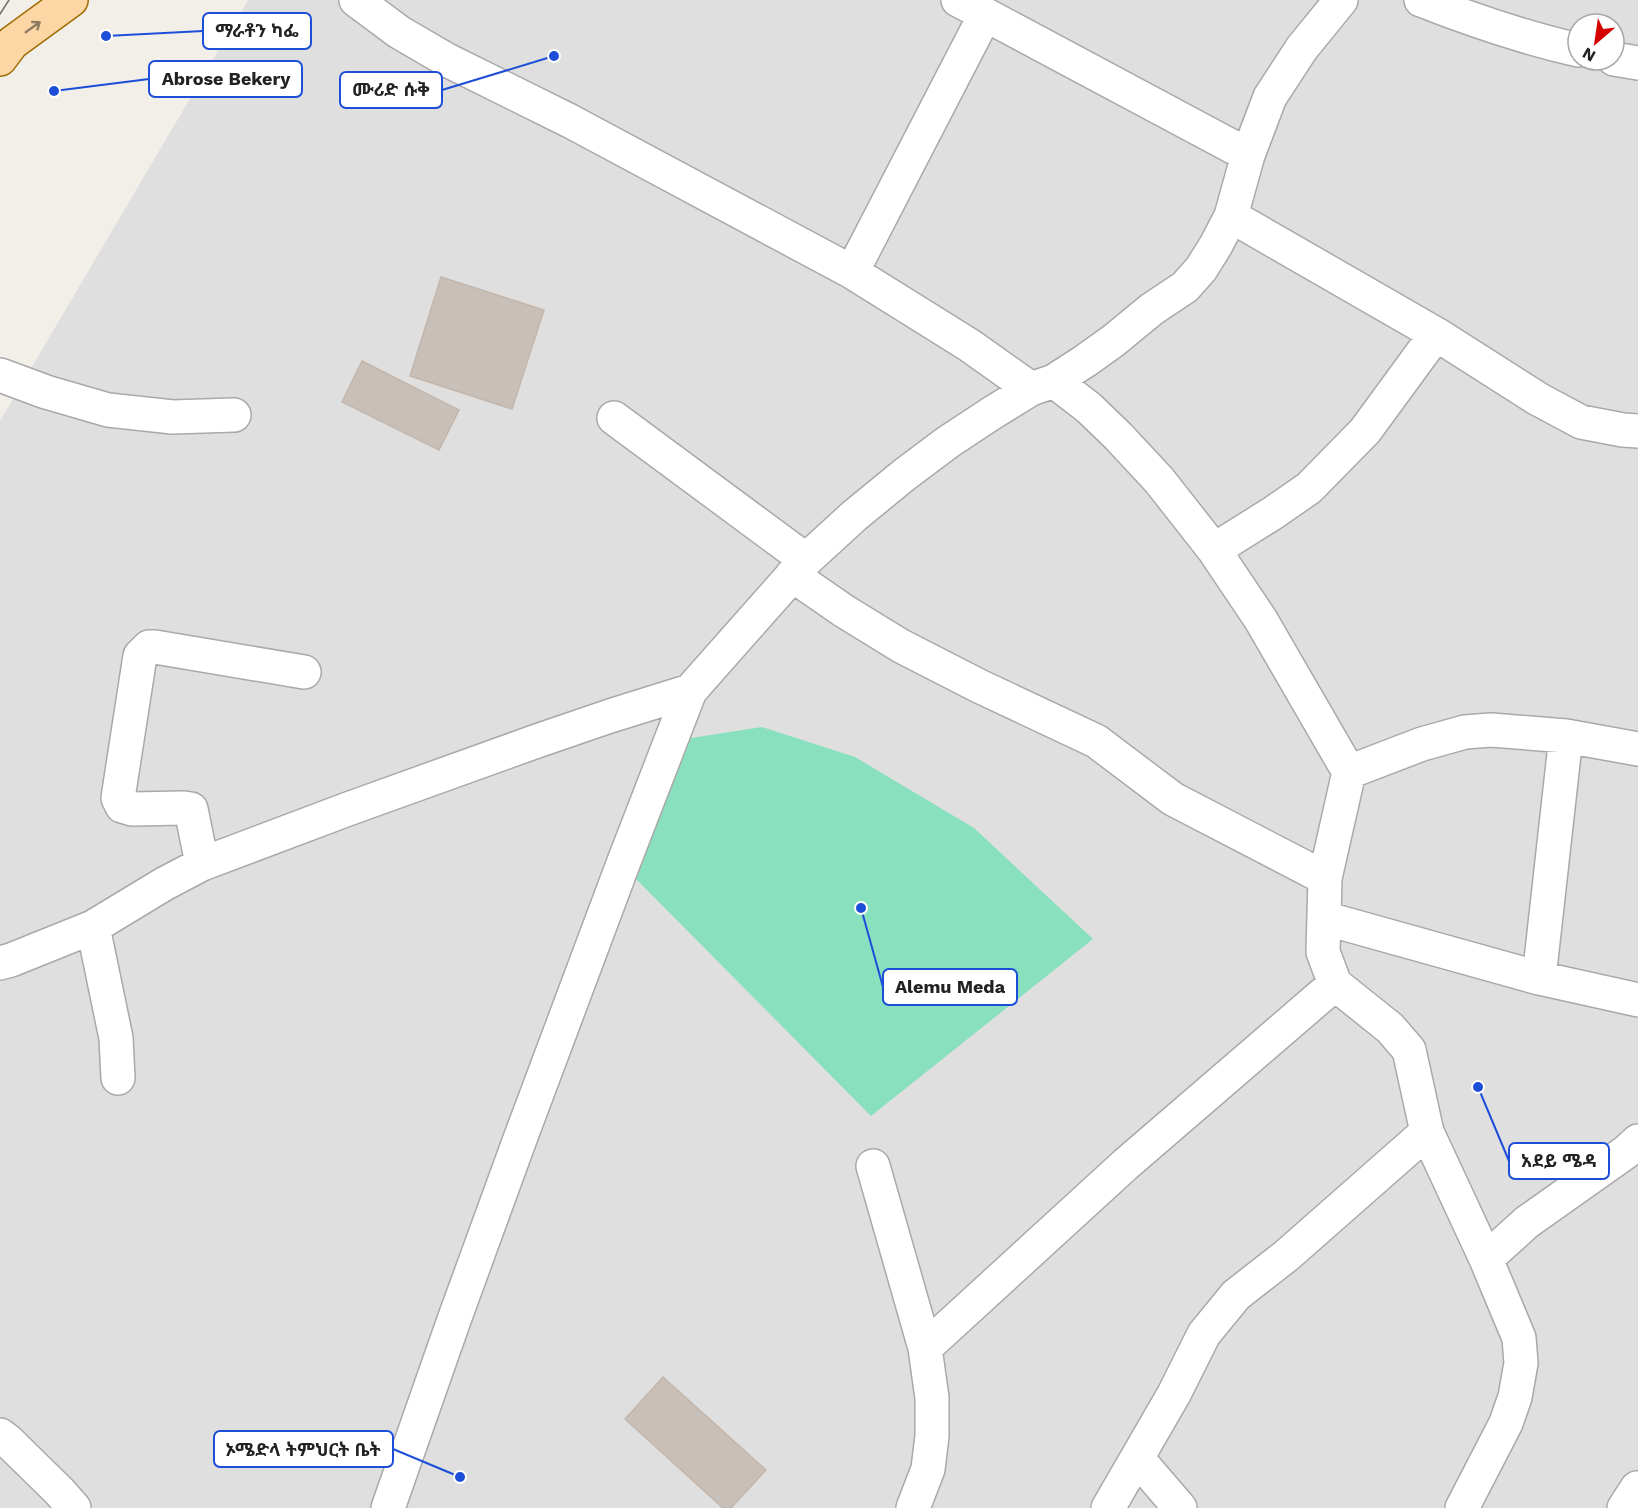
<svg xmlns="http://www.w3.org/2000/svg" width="1638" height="1508" viewBox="0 0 1638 1508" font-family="'Work Sans','Noto Sans Ethiopic',sans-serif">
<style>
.residential{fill:#e0dfdf;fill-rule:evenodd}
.pitch{fill:#88e0be}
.building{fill:#c7bfb8;stroke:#c4b6ab;stroke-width:1.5}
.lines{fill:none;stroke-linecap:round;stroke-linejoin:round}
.minor-casing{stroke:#a9a9a9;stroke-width:36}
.major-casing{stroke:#a06b00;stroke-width:36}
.minor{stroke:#fff;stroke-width:33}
.major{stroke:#fcd6a4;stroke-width:33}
.tram{stroke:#707070;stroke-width:1.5}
.oneway{stroke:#8f7c63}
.leader{fill:none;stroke:#1d4ed8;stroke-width:2}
.callout-dot{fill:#1d4ed8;stroke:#fff;stroke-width:2}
.callout{fill:#fff;stroke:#1d4ed8;stroke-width:2}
.callout-label{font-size:18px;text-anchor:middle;font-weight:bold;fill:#222}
</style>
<rect width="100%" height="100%" fill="#f2efe9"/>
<path class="residential" d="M248,0H1638V1508H0V421ZM1578,24H1614V60H1578Z"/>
<path class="pitch" d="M762,727L855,757L974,828L1093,939L871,1116L633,876L691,738Z"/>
<path class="building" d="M441,277L544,310L512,409L410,376Z
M362,361L459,410L439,450L342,402Z
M663,1377L766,1470L731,1508H723L625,1419Z"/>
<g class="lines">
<g class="minor-casing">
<path id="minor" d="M356,0L399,32L447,60L570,121L852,272L969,345L1031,389
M958,0L1248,155
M1421,0C1472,20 1525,38 1578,50
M1614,59L1638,63
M1231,216L1436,334L1538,399L1581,422L1623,430L1638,431
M852,272L985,15
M0,375L46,392L108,410L173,417L234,415
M1054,381L1089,408L1118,436L1159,480L1214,550L1261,620L1349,772L1325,878L1323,952L1335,984L1390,1028L1409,1050L1427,1132L1486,1259L1527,1222L1626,1152L1638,1141
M614,418L806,560
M1214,550L1273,513L1309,488L1365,431L1436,334
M792,575L844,611L901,646L979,686L1096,741L1173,799L1325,878
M1349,772L1422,744L1465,732L1491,730L1566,736L1638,749
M202,864L191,809L184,808L132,809L122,806L118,798L140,656L149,647H155L304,672
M1324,918L1539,978L1638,1000
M93,927L116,1038L118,1078
M0,963L11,960L93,927L164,884L202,864L348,809L537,741L610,716L690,691
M1539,978L1566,736
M873,1166L925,1348L932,1398V1436L928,1469L913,1508
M925,1348L1126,1164L1335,984
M0,1435L8,1441L59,1491L74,1508
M1137,1458L1180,1508
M388,1508L454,1320L520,1139L623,864L690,691L806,560L854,516L904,475L948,442L992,413L1031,389L1054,381L1085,361L1113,341L1152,309L1185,287L1201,269L1216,245L1231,216L1248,155L1270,97L1302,48L1341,0
M1108,1508L1174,1394L1204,1334L1236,1295L1286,1256L1427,1132
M1462,1508L1506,1423L1515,1397L1521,1363L1519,1338L1486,1259
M1624,1508L1637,1488"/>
</g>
<g class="major-casing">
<path id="major" d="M0,59L12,43L71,0"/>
</g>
<use href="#minor" class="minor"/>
<use href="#major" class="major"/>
<path class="tram" d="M0,14L9,0"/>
</g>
<defs><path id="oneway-shaft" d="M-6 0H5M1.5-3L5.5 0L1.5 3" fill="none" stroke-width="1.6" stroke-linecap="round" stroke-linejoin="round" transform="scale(1.5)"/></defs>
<use class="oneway" href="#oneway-shaft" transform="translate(33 27) rotate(-36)"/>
<path class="leader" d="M106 36L203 31M54 91L149 79M554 56L442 90M861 908L883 987M1478 1087L1509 1161M460 1477L393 1449"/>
<g class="callout-dot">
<circle cx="106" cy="36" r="6"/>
<circle cx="54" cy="91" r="6"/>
<circle cx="554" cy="56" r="6"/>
<circle cx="861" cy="908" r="6"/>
<circle cx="1478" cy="1087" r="6"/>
<circle cx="460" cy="1477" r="6"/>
</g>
<g class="callout">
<rect x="203" y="13" width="108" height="36" rx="6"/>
<rect x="149" y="61" width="153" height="36" rx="6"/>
<rect x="340" y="72" width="102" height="36" rx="6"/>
<rect x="883" y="969" width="134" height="36" rx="6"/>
<rect x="1509" y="1143" width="100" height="36" rx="6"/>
<rect x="214" y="1431" width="179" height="36" rx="6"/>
</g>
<g class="callout-label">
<text x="257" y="37">ማራቶን ካፌ</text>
<text x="226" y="85">Abrose Bekery</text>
<text x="391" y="96">ሙሪድ ሱቅ</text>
<text x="950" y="993">Alemu Meda</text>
<text x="1559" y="1167">አደይ ሜዳ</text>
<text x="303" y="1456">ኦሜድላ ትምህርት ቤት</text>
</g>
<g transform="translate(1596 42) rotate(209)"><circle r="28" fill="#ffffff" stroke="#a7a7a7" stroke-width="1.5"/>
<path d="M0-4.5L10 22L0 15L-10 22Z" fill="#d40000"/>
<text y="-9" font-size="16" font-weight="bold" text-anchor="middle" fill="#222222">N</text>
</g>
</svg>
